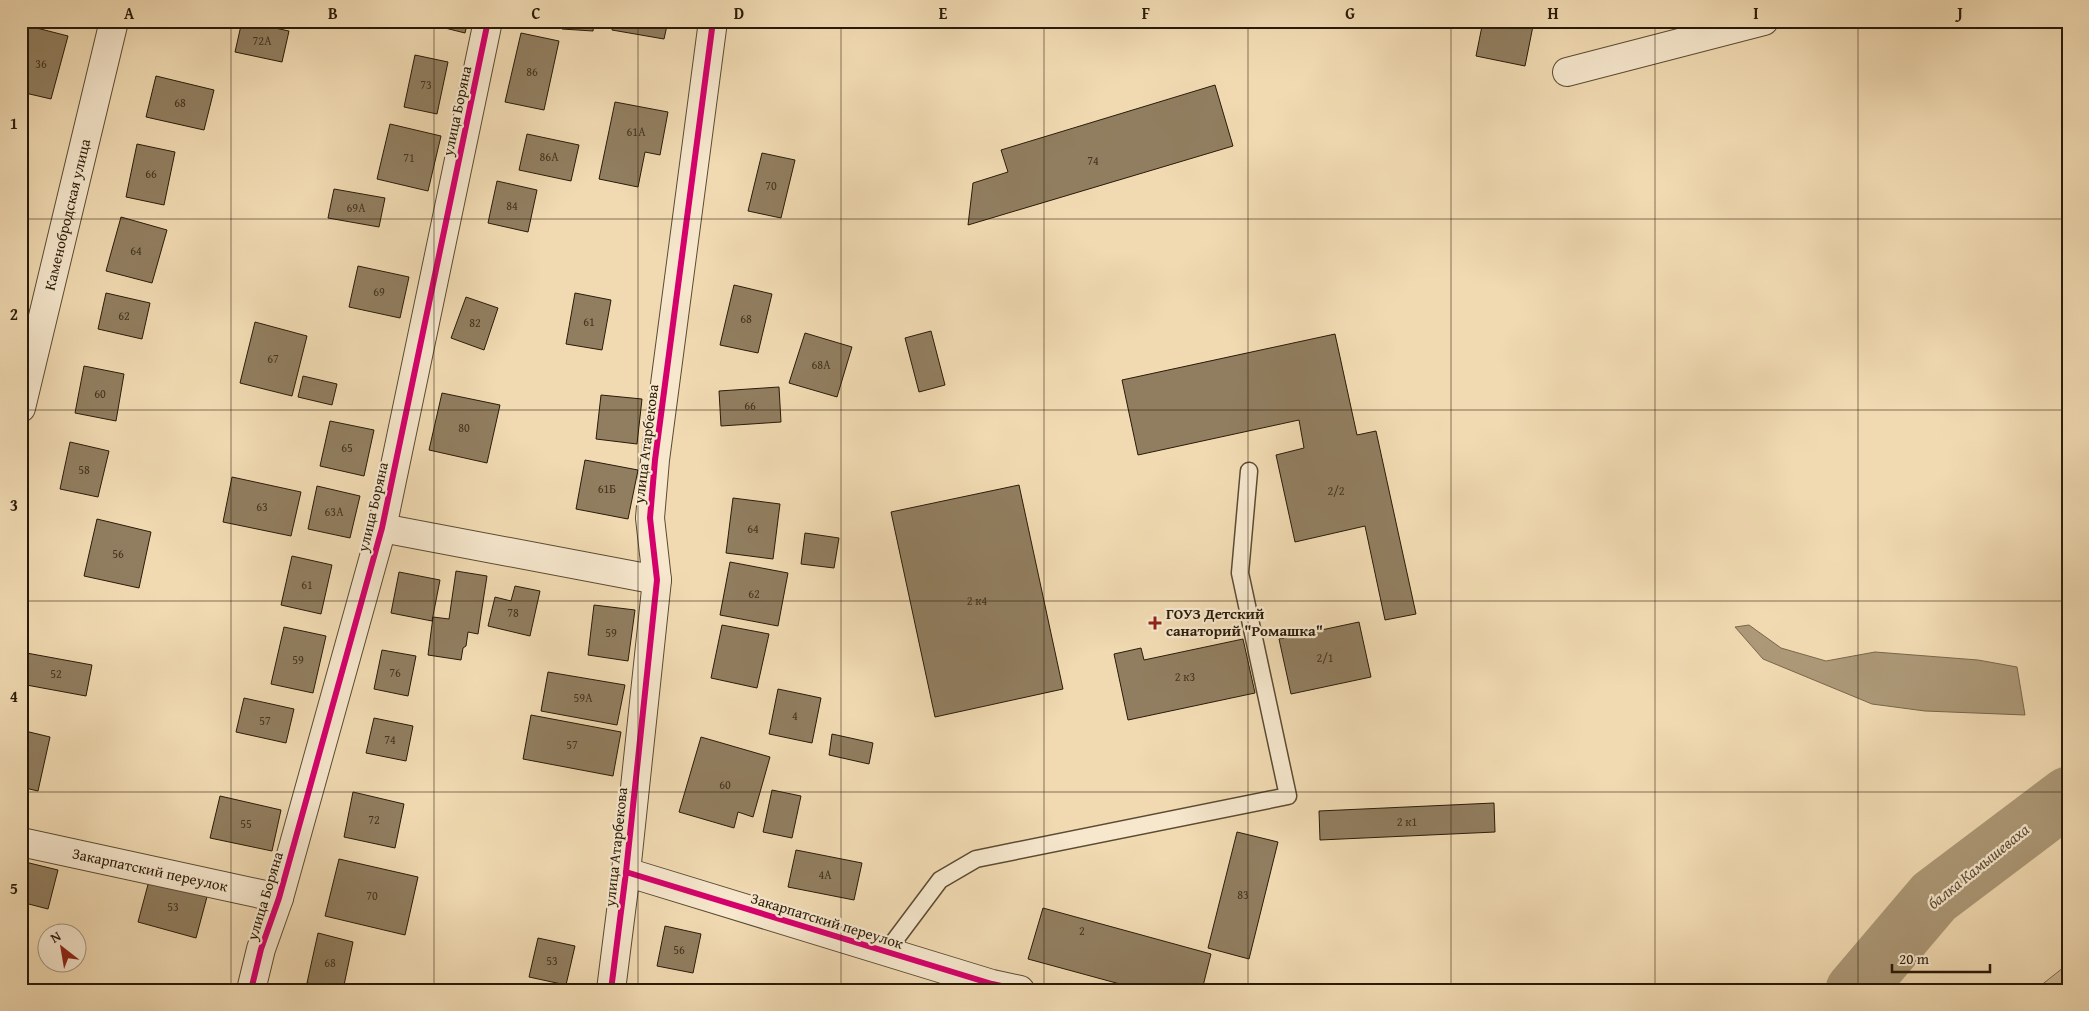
<svg xmlns="http://www.w3.org/2000/svg" width="2089" height="1011" viewBox="0 0 2089 1011" font-family="'Gentium Book Plus',serif">
<style>
.green{fill:#cfba95;stroke:#7c6a4e}
.water{fill:#ad9978;stroke:#78674b}
.lines{fill:none;stroke-linecap:round;stroke-linejoin:round}
.river{stroke:#ad9978;stroke-width:59}
.building{fill:#917e60;stroke:#291b08}
.service-casing{stroke:#5b4b32;stroke-width:19}
.minor-casing{stroke:#5b4b32;stroke-width:30}
.service{stroke:#f6e7cd;stroke-width:16}
.minor{stroke:#f6e7cd;stroke-width:28}
.cycleway-casing{stroke:#f6e7cd;stroke-width:9}
.cycleway{stroke:#d6006c;stroke-width:6}
.grid{fill:none;stroke:#291b08;stroke-width:1;stroke-opacity:0.55}
.poi-dot{fill:#8f2418;stroke:#f6e7cd;stroke-width:2}
.labels{text-anchor:middle;stroke-width:4.5;stroke-linejoin:round;paint-order:stroke}
.number-label{font-size:12px;fill:#43341e}
.street-label{font-size:15px;fill:#291b08;stroke:#f6e7cd}
.poi-label{font-size:15px;font-weight:bold;fill:#291b08;stroke:#f6e7cd;text-anchor:start}
.water-label{font-size:16px;font-style:italic;fill:#5e4d35;stroke:#f6e7cd}
.neatline{fill:none;stroke:#291b08;stroke-width:2}
.grid-label{font-size:16px;text-anchor:middle;font-weight:bold;fill:#291b08}
</style>
<rect width="100%" height="100%" fill="#f1dab2"/>
<filter id="stains"><feTurbulence type="fractalNoise" baseFrequency=".004" numOctaves="4"/><feColorMatrix values="0 0 0 0 .2 0 0 0 0 .09 0 0 0 0 .02 0 0 0 .5 -.17"/></filter>
<radialGradient id="worn" r=".72"><stop offset=".6" stop-color="#630" stop-opacity="0"/><stop offset="1" stop-color="#630" stop-opacity=".3"/></radialGradient>
<path class="green" d="M2068,964V990H2035Z"/>
<path class="water" d="M1749,625L1781,648L1826,661L1875,652L1978,660L2017,667L2025,715L1925,711L1872,704L1763,659L1735,627Z"/>
<g class="lines">
<path class="river" d="M1855,990L1934,897L2068,796"/>
</g>
<path class="building" d="M242,21L289,31L282,62L235,52Z
M426,21H468L465,33L425,23Z
M563,21H594L593,31L562,29Z
M613,21H668L664,39L612,30Z
M1483,21H1534L1525,66L1476,56Z
M21,24L68,36L51,99L21,92Z
M521,33L559,41L544,110L505,102Z
M415,55L448,62L437,114L404,107Z
M156,76L214,90L204,130L146,117Z
M1215,85L1233,146L968,225L973,183L1008,172L1001,150Z
M615,102L668,112L660,155L645,152L638,187L599,179Z
M390,124L441,136L428,191L377,179Z
M527,134L579,145L571,181L519,170Z
M137,144L175,152L164,205L126,197Z
M762,153L795,160L781,218L748,211Z
M497,181L537,190L528,232L488,223Z
M334,189L385,198L379,227L328,218Z
M121,217L167,230L152,283L106,271Z
M358,266L409,277L400,318L349,307Z
M734,285L772,294L758,353L720,345Z
M106,293L150,303L142,339L98,329Z
M575,293L611,300L602,350L566,344Z
M466,297L498,308L484,350L451,338Z
M255,322L307,336L292,396L240,383Z
M931,331L945,385L919,392L905,338Z
M805,333L852,347L837,397L789,383Z
M1335,334L1357,435L1376,431L1416,614L1385,620L1365,526L1295,542L1276,455L1304,448L1299,420L1138,455L1122,380Z
M84,366L124,374L116,421L75,413Z
M303,376L337,384L332,405L298,397Z
M779,387L781,422L721,426L719,391Z
M442,393L500,405L487,463L429,450Z
M601,395L642,399L637,444L596,439Z
M330,421L374,430L364,476L320,466Z
M70,442L109,451L98,497L60,489Z
M585,460L638,470L628,519L576,509Z
M232,477L301,492L291,536L223,522Z
M1019,485L1063,689L935,717L891,512Z
M317,486L360,496L350,538L308,529Z
M733,498L780,504L773,559L726,553Z
M97,519L151,532L139,588L84,576Z
M805,533L839,538L834,568L801,564Z
M292,556L332,565L321,614L281,605Z
M730,562L788,573L778,626L720,615Z
M456,571L487,576L478,634L468,632L466,646L463,648L461,660L428,655L433,617L449,619Z
M399,572L440,580L432,621L391,613Z
M515,586L540,591L530,636L488,626L495,597L511,601Z
M594,605L635,610L628,661L588,655Z
M1359,622L1371,677L1291,694L1279,639Z
M722,625L769,634L757,688L711,678Z
M284,627L326,636L313,693L271,684Z
M1243,639L1255,693L1128,720L1114,654L1141,648L1144,660Z
M382,650L416,656L408,696L374,689Z
M21,652L92,665L86,696L21,684Z
M548,672L625,685L617,725L541,711Z
M778,689L821,698L812,743L769,734Z
M244,698L294,709L286,743L236,732Z
M531,715L621,732L613,776L523,759Z
M374,718L413,726L406,761L366,753Z
M21,730L50,737L38,791L21,787Z
M832,734L873,743L869,764L829,755Z
M701,737L770,757L753,817L738,812L734,828L679,812Z
M772,790L801,796L792,838L763,832Z
M353,792L404,804L395,848L344,837Z
M220,796L281,810L272,851L210,838Z
M1494,803L1495,832L1320,840L1319,811Z
M1237,832L1278,842L1249,959L1208,948Z
M796,850L862,863L854,900L788,887Z
M339,859L418,877L405,935L325,916Z
M21,861L58,870L48,909L21,902Z
M150,877L208,893L196,938L138,922Z
M1043,908L1211,954L1202,990H1142L1028,959Z
M665,926L701,934L693,973L657,966Z
M318,933L353,942L343,990L307,983Z
M538,938L575,946L566,985L529,977Z"/>
<g class="lines">
<g class="service-casing">
<path id="service" d="M886,952L940,880L976,859L1288,796L1240,573L1249,471"/>
</g>
<g class="minor-casing">
<g id="minor">
<path d="M1567,72L1764,21"/>
<path id="s1" d="M21,408L114,21"/>
<path d="M382,528L657,580"/>
<path id="s2" d="M21,842L279,898"/>
<path d="M626,872L992,984L1020,990"/>
<path d="M251,990L261,949L279,898L382,528L488,21"/>
<path d="M611,990L626,872L657,580L650,518L655,460L713,21"/>
</g>
</g>
<use href="#service" class="service"/>
<use href="#minor" class="minor"/>
<g class="cycleway-casing">
<path id="cycleway" d="M626,872L992,984L1020,990
M251,990L261,949L279,898L382,528L488,21
M611,990L626,872L657,580L650,518L655,460L713,21"/>
</g>
<use href="#cycleway" class="cycleway"/>
</g>
<path class="grid" d="M231,21V990M434,21V990M638,21V990M841,21V990M1044,21V990M1248,21V990M1451,21V990M1655,21V990M1858,21V990M21,219H2068M21,410H2068M21,601H2068M21,792H2068"/>
<path class="poi-dot" d="M1152.5 615.5h5v5h5v5h-5v5h-5v-5h-5v-5h5z"/>
<g class="labels">
<g class="number-label">
<text x="262" y="45">72А</text>
<text x="41" y="68">36</text>
<text x="532" y="76">86</text>
<text x="426" y="89">73</text>
<text x="180" y="107">68</text>
<text x="636" y="136">61А</text>
<text x="549" y="161">86А</text>
<text x="409" y="162">71</text>
<text x="1093" y="165">74</text>
<text x="151" y="178">66</text>
<text x="771" y="190">70</text>
<text x="512" y="210">84</text>
<text x="356" y="212">69А</text>
<text x="136" y="255">64</text>
<text x="379" y="296">69</text>
<text x="124" y="320">62</text>
<text x="746" y="323">68</text>
<text x="589" y="326">61</text>
<text x="475" y="327">82</text>
<text x="273" y="363">67</text>
<text x="821" y="369">68А</text>
<text x="100" y="398">60</text>
<text x="750" y="410">66</text>
<text x="464" y="432">80</text>
<text x="347" y="452">65</text>
<text x="84" y="474">58</text>
<text x="607" y="493">61Б</text>
<text x="1336" y="495">2/2</text>
<text x="262" y="511">63</text>
<text x="334" y="516">63А</text>
<text x="753" y="533">64</text>
<text x="118" y="558">56</text>
<text x="307" y="589">61</text>
<text x="754" y="598">62</text>
<text x="977" y="605">2 к4</text>
<text x="513" y="617">78</text>
<text x="611" y="637">59</text>
<text x="1325" y="662">2/1</text>
<text x="298" y="664">59</text>
<text x="395" y="677">76</text>
<text x="56" y="678">52</text>
<text x="1185" y="681">2 к3</text>
<text x="583" y="702">59А</text>
<text x="795" y="720">4</text>
<text x="265" y="725">57</text>
<text x="390" y="744">74</text>
<text x="572" y="749">57</text>
<text x="725" y="789">60</text>
<text x="374" y="824">72</text>
<text x="1407" y="826">2 к1</text>
<text x="246" y="828">55</text>
<text x="825" y="879">4А</text>
<text x="1243" y="899">83</text>
<text x="372" y="900">70</text>
<text x="173" y="911">53</text>
<text x="1082" y="935">2</text>
<text x="679" y="954">56</text>
<text x="552" y="965">53</text>
<text x="330" y="967">68</text>
</g>
<g class="street-label">
<text transform="translate(457 111) rotate(-78)" y="5">улица Боряна</text>
<text dy="5" stroke="none"><textPath href="#s1" startOffset="199">Каменобродская улица</textPath></text>
<text transform="translate(646 444) rotate(-83)" y="5">улица Атарбекова</text>
<text transform="translate(373 507) rotate(-77)" y="5">улица Боряна</text>
<text transform="translate(616 847) rotate(-84)" y="5">улица Атарбекова</text>
<text dy="5" stroke="none"><textPath href="#s2" startOffset="132">Закарпатский переулок</textPath></text>
<text transform="translate(265 896) rotate(-73)" y="5">улица Боряна</text>
<text transform="translate(827 921) rotate(17)" y="5">Закарпатский переулок</text>
</g>
<g class="poi-label">
<text x="1166" y="619">ГОУЗ Детский<tspan x="1166" dy="17">санаторий "Ромашка"</tspan></text>
</g>
<g class="water-label">
<text transform="translate(1978 866) rotate(-39)" y="6">балка Камышеваха</text>
</g>
</g>
<rect width="2089" height="1011" fill="none" stroke="#f1dab2" stroke-width="55"/>
<g transform="translate(62 948) rotate(329)"><circle r="24" fill="#f6e7cd" stroke="#a4957e"/>
<path d="M0-4L9 19L0 12L-9 19Z" fill="#8f2418"/>
<text y="-8" font-size="14" font-weight="bold" text-anchor="middle" fill="#291b08">N</text>
</g>
<path d="M1892 964v8h98v-8" fill="none" stroke="#291b08" stroke-width="2.5"/>
<text x="1899" y="964" font-size="15" fill="#291b08" stroke="#f6e7cd" stroke-width="4" paint-order="stroke">20 m</text>
<rect x="28" y="28" width="2034" height="956" class="neatline"/>
<g class="grid-label">
<text x="129" y="19">A</text>
<text x="333" y="19">B</text>
<text x="536" y="19">C</text>
<text x="739" y="19">D</text>
<text x="943" y="19">E</text>
<text x="1146" y="19">F</text>
<text x="1350" y="19">G</text>
<text x="1553" y="19">H</text>
<text x="1756" y="19">I</text>
<text x="1960" y="19">J</text>
<text x="14" y="129">1</text>
<text x="14" y="320">2</text>
<text x="14" y="511">3</text>
<text x="14" y="702">4</text>
<text x="14" y="894">5</text>
</g>
<rect width="100%" height="100%" filter="url(#stains)"/>
<rect width="100%" height="100%" fill="url(#worn)"/>
</svg>
